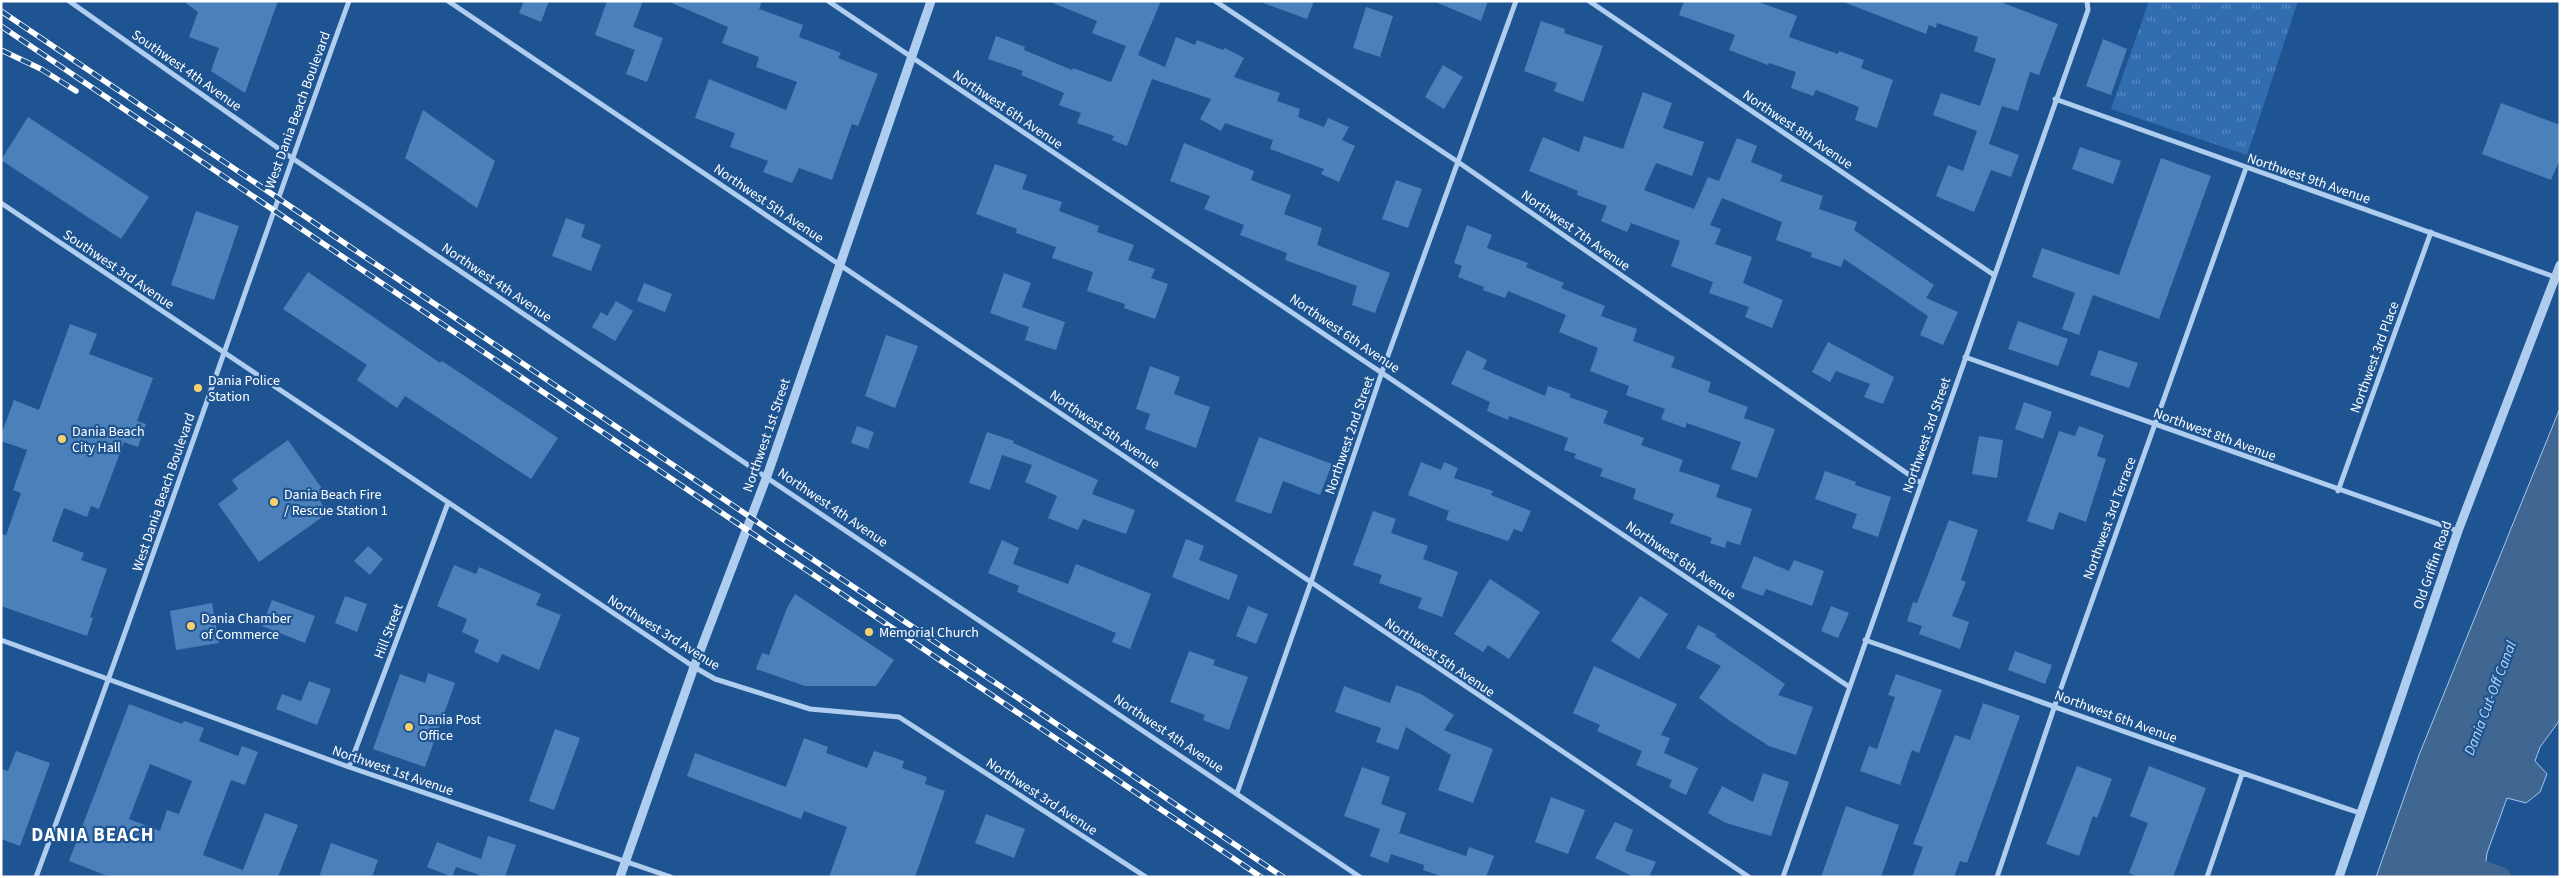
<svg xmlns="http://www.w3.org/2000/svg" width="2561" height="878" viewBox="0 0 2561 878" font-family="'Source Sans 3',sans-serif">
<style>
.grass{fill:url(#grass-tufts)}
.water{fill:#406792;stroke:#a2c8ef}
.lines{fill:none;stroke-linecap:round;stroke-linejoin:round}
.canal{stroke:#406792;stroke-width:20}
.building{fill:#4b80ba;fill-rule:evenodd}
.minor{stroke:#afcdee;stroke-width:5}
.tertiary{stroke:#afcdee;stroke-width:9}
.rail-casing{stroke:#fff;stroke-width:5.5}
.rail{stroke:#1e5491;stroke-width:4;stroke-dasharray:11;stroke-linecap:butt}
.poi-dot{fill:#fccf6e;stroke:#1e5491;stroke-width:2}
.labels{text-anchor:middle;stroke-width:4.5;stroke-linejoin:round;paint-order:stroke}
.street-label{font-size:14px;fill:#fff;stroke:#1e5491}
.poi-label{font-size:14px;fill:#fff;stroke:#1e5491;text-anchor:start}
.water-label{font-size:15px;font-style:italic;fill:#bbd7f4;stroke:#1e5491}
.district-label{font-size:19px;font-weight:bold;letter-spacing:1px;fill:#fff;stroke:#1e5491}
</style>
<defs>
<pattern id="grass-tufts" width="24" height="20" patternUnits="userSpaceOnUse" patternTransform="scale(1.25)"><rect width="24" height="20" fill="#326eaf"/><path d="M3 7l-1-3M5 7V3M7 7l1-3M15 17l-1-3M17 17v-4M19 17l1-3" fill="none" stroke="#5b8bbf"/></pattern>
</defs>
<rect width="100%" height="100%" fill="#1e5491"/>
<path class="grass" d="M2149,1H2298L2247,155L2111,109Z"/>
<path class="water" d="M2560,408V720L2540,747L2535,761L2547,774L2540,792L2526,803L2507,798L2487,853L2484,877H2376L2419,755Z"/>
<g class="lines">
<path class="canal" d="M2485,871L2501,877"/>
</g>
<path class="building" d="M183,1H278L245,93L211,71L219,48L189,37L198,12Z
M524,1H549L541,22L519,13Z
M607,1H643L633,27L663,38L647,82L626,74L635,50L595,35Z
M667,1H762L759,9L803,25L799,37L841,53L838,58L878,74L858,126L852,124L832,180L799,168L792,183L763,172L768,161L730,147L735,133L695,118L709,79L786,110L797,82L756,67L759,57L722,43L728,27Z
M1048,1H1161L1138,55L1165,67L1176,37L1195,45L1197,40L1223,50L1225,48L1244,58L1234,77L1280,93L1277,101L1300,109L1298,117L1324,127L1328,118L1349,127L1342,140L1355,146L1339,182L1321,174L1324,169L1270,149L1273,140L1225,123L1221,131L1200,119L1211,99L1152,79L1127,146L1112,140L1114,136L1077,123L1081,113L1059,105L1064,93L1021,75L1023,71L988,59L996,36L1025,47L1024,50L1072,70L1073,68L1111,82L1126,46L1092,33L1097,21Z
M1263,1H1314L1307,19L1263,3Z
M1433,1H1488L1481,21Z
M1684,1H1756L1797,16L1789,37L1838,54L1839,51L1864,60L1861,68L1893,80L1877,128L1855,120L1859,107L1816,90L1813,96L1791,88L1796,72L1769,63L1768,65L1729,50L1735,35L1679,15Z
M1841,1H1998L2058,24L2039,75L2030,72L2018,111L2002,106L1989,144L2019,155L2011,177L1991,170L1974,212L1936,196L1948,165L1963,171L1977,131L1933,115L1941,93L1980,106L1996,59L1974,51L1978,37L1937,23L1936,28L1929,25L1926,34Z
M1366,7L1393,16L1380,57L1353,48Z
M1541,21L1565,29L1564,33L1603,46L1583,102L1554,91L1557,83L1524,71Z
M2103,39L2127,49L2111,95L2086,86Z
M1443,65L1463,77L1444,109L1425,97Z
M1643,92L1672,103L1663,128L1704,142L1692,176L1656,163L1644,190L1694,209L1708,177L1719,181L1737,138L1757,146L1751,162L1783,175L1780,181L1823,196L1819,209L1857,222L1854,230L1934,285L1926,298L1958,312L1943,345L1920,335L1928,316L1844,259L1841,267L1811,257L1812,253L1776,240L1782,222L1722,198L1710,225L1721,229L1715,244L1752,257L1743,283L1783,300L1772,328L1745,317L1749,307L1709,293L1713,282L1671,266L1680,241L1631,223L1627,232L1601,221L1607,206L1577,195L1578,191L1529,171L1543,137L1579,152L1584,136L1623,149Z
M2501,103L2560,125V159L2551,180L2482,154Z
M423,110L495,161L477,208L405,158Z
M28,117L149,197L121,239L1,160Z
M1184,143L1254,171L1251,180L1291,195L1284,214L1322,228L1317,245L1390,273L1375,313L1352,305L1357,286L1285,260L1287,253L1240,235L1244,225L1204,209L1210,196L1170,181Z
M2080,147L2121,161L2113,184L2072,169Z
M2161,158L2211,176L2159,319L2093,295L2079,335L2062,329L2075,293L2032,277L2042,248L2119,275Z
M995,164L1027,175L1022,189L1062,202L1059,211L1099,226L1097,232L1134,245L1128,260L1155,269L1151,278L1168,284L1155,319L1124,308L1125,304L1087,291L1093,272L1052,258L1056,247L1016,233L1017,229L976,214Z
M1396,180L1422,189L1408,228L1382,219Z
M196,211L239,226L214,300L171,285Z
M566,218L585,225L581,237L601,245L591,271L552,256Z
M1467,225L1492,235L1487,248L1528,263L1526,267L1564,283L1561,288L1605,306L1601,316L1637,329L1633,341L1675,357L1671,367L1711,382L1708,392L1748,407L1744,418L1775,429L1757,478L1731,469L1741,442L1687,423L1685,428L1661,419L1665,409L1626,395L1629,386L1590,371L1598,348L1559,332L1566,315L1508,291L1505,298L1483,290L1484,287L1458,277L1462,266L1454,263Z
M308,272L440,363L442,361L558,438L531,479L405,396L397,408L357,380L367,365L283,309Z
M1004,273L1031,283L1022,307L1065,322L1056,350L1025,340L1029,327L990,313Z
M644,283L672,294L665,312L637,301Z
M616,301L633,311L615,341L592,327L601,312L607,316Z
M2018,321L2068,339L2058,366L2008,349Z
M70,324L97,334L89,354L153,378L137,421L146,424L138,447L124,442L99,509L91,506L87,517L64,508L52,541L84,553L81,560L107,569L90,617L93,618L87,636L1,606V534L6,535L21,493L13,490L27,450L1,441V435L14,400L39,410Z
M886,335L918,346L895,408L865,396Z
M1828,342L1894,377L1883,404L1864,397L1870,384L1836,371L1830,382L1812,372Z
M1467,350L1487,360L1483,369L1545,396L1548,386L1571,394L1569,397L1608,411L1603,423L1644,438L1641,445L1683,460L1679,471L1720,485L1716,497L1752,509L1740,545L1727,541L1725,548L1710,543L1712,538L1670,523L1674,514L1633,499L1636,489L1600,476L1603,469L1574,458L1576,454L1564,450L1568,438L1509,416L1508,420L1487,411L1490,402L1451,384Z
M2099,350L2138,363L2129,388L2090,375Z
M1150,366L1180,377L1174,394L1210,407L1196,448L1145,429L1150,414L1136,409Z
M2024,402L2052,412L2043,439L2015,429Z
M857,426L874,432L868,449L851,443Z
M2079,426L2104,435L2097,456L2106,459L2086,522L2059,512L2053,530L2027,521L2059,431L2075,436Z
M987,432L1014,441L1013,443L1098,480L1092,494L1135,510L1126,534L1083,519L1078,530L1048,518L1057,496L1025,482L1032,465L1002,455L990,490L969,483Z
M1979,436L2003,440L1997,478L1972,474Z
M1259,437L1332,464L1320,495L1283,481L1271,514L1235,501Z
M288,440L325,493L318,498L328,513L259,562L218,504L238,489L232,480Z
M1421,462L1441,470L1444,462L1458,468L1454,478L1493,491L1491,495L1531,511L1522,532L1514,529L1508,541L1446,520L1449,511L1408,495Z
M1825,471L1856,482L1855,485L1891,497L1878,537L1852,528L1857,514L1815,499Z
M1373,511L1396,519L1391,533L1428,546L1423,559L1458,572L1442,617L1418,608L1422,598L1379,583L1382,575L1353,565Z
M1949,520L1978,530L1961,580L1966,582L1952,616L1969,622L1960,649L1919,634L1922,626L1907,621L1913,602L1917,603Z
M1186,539L1204,546L1199,560L1238,575L1229,600L1172,577Z
M1002,540L1019,548L1013,564L1068,584L1076,564L1151,594L1130,649L1112,642L1116,633L1017,592L1019,586L988,573Z
M368,546L383,559L370,575L354,561Z
M1754,556L1789,571L1794,560L1824,571L1812,606L1766,589L1763,596L1741,588Z
M454,565L476,574L479,567L541,594L536,605L561,615L539,670L502,654L498,663L474,652L479,640L462,632L467,619L437,606Z
M1490,579L1540,612L1509,659L1488,645L1483,652L1454,634Z
M795,594L894,660L876,686H805L756,669L762,653L769,655L787,608Z
M345,596L367,604L357,632L335,623Z
M1640,596L1668,614L1639,659L1611,641Z
M272,600L315,616L305,643L262,626Z
M212,603L219,643L176,650L170,611Z
M1248,606L1268,614L1256,644L1236,636Z
M1831,606L1849,613L1838,638L1821,631Z
M1698,625L1716,634L1715,636L1785,684L1778,695L1813,707L1796,755L1769,746L1730,721L1699,698L1721,666L1686,648Z
M1189,651L1215,660L1213,665L1248,677L1229,730L1203,720L1205,715L1170,702Z
M2015,651L2052,665L2045,684L2008,670Z
M1594,666L1677,704L1661,735L1670,738L1664,753L1698,768L1686,795L1669,787L1672,780L1636,765L1642,751L1597,731L1600,725L1573,713Z
M428,673L455,683L425,767L373,749L400,674L425,683Z
M1896,674L1942,690L1919,753L1912,750L1900,785L1860,771L1869,746L1877,749L1895,697L1888,695Z
M309,681L331,689L317,725L276,709L282,694L301,701Z
M1396,685L1421,694L1454,715L1444,730L1493,749L1473,803L1438,790L1451,755L1406,727L1398,750L1376,742L1381,728L1335,712L1344,686L1390,703Z
M1983,703L2020,716L1967,863L1960,861L1954,877H1912L1923,847L1913,844L1955,735L1970,740Z
M129,704L182,724L184,721L204,728L199,741L238,756L242,746L258,752L245,785L231,780L203,855L243,870L265,813L298,825L278,877H110L69,861ZM150,764L192,781L179,814L167,810L160,831L129,819Z
M555,729L580,738L554,810L529,801Z
M804,738L828,747L826,753L867,768L874,751L904,761L902,768L927,777L925,784L945,791L915,877H829L847,827L804,811L801,819L687,776L695,753L786,787Z
M16,751L50,763L20,846L1,839V769L8,771Z
M2077,766L2112,779L2097,818L2093,816L2079,856L2046,844Z
M2149,766L2206,788L2173,877H2139L2129,873L2148,823L2130,816Z
M1362,767L1390,777L1381,804L1406,813L1399,833L1466,856L1469,847L1494,856L1486,877H1444L1423,870L1424,865L1391,854L1388,863L1370,856L1380,829L1344,816Z
M1763,773L1789,782L1771,836L1726,823L1708,813L1722,786L1753,802Z
M1551,797L1585,810L1568,854L1535,842Z
M1846,806L1899,825L1881,877H1821Z
M986,814L1025,829L1014,858L975,843Z
M1615,822L1633,830L1625,851L1656,862L1649,877H1634L1595,858Z
M488,836L516,845L505,877H485L456,867L452,877L427,867L437,842L481,859Z
M331,843L378,860L372,877H319Z"/>
<g class="lines">
<path class="minor" d="M69,1L292,158L1360,877
M448,1L1749,877
M828,1L1848,686
M1215,1L1458,162L1921,483
M1589,1L1994,275
M2055,99L2555,277
M1,203L694,667L715,679L810,709L899,717L1146,877
M1965,357L2458,531
M2338,491L2431,232
M1,640L349,767L671,877
M1865,640C2030,697 2194,758 2360,813
M349,767L448,503
M1237,793L1311,582L1382,372L1516,1
M36,877C145,586 243,293 349,1
M1783,877L2088,10L2087,1
M1997,877L2055,705L2246,168
M2207,877L2242,774"/>
<path class="tertiary" d="M620,877L694,667L767,476L931,1
M2339,877L2458,531L2560,265"/>
<g class="rail-casing">
<path id="rail" d="M1,11L1283,877
M1,26L1261,877
M1,50L41,69L76,91"/>
</g>
<use href="#rail" class="rail"/>
</g>
<g class="poi-dot">
<circle cx="198" cy="388" r="5"/>
<circle cx="62" cy="439" r="5"/>
<circle cx="274" cy="502" r="5"/>
<circle cx="191" cy="626" r="5"/>
<circle cx="869" cy="632" r="5"/>
<circle cx="409" cy="727" r="5"/>
</g>
<g class="labels">
<g class="street-label">
<text transform="translate(187 70) rotate(35)" y="5">Southwest 4th Avenue</text>
<text transform="translate(1008 109) rotate(34)" y="5">Northwest 6th Avenue</text>
<text transform="translate(297 110) rotate(-70)" y="5">West Dania Beach Boulevard</text>
<text transform="translate(1798 129) rotate(34)" y="5">Northwest 8th Avenue</text>
<text transform="translate(2309 178) rotate(19)" y="5">Northwest 9th Avenue</text>
<text transform="translate(769 203) rotate(34)" y="5">Northwest 5th Avenue</text>
<text transform="translate(1576 230) rotate(35)" y="5">Northwest 7th Avenue</text>
<text transform="translate(119 269) rotate(34)" y="5">Southwest 3rd Avenue</text>
<text transform="translate(497 282) rotate(34)" y="5">Northwest 4th Avenue</text>
<text transform="translate(1345 333) rotate(34)" y="5">Northwest 6th Avenue</text>
<text transform="translate(2374 357) rotate(-70)" y="5">Northwest 3rd Place</text>
<text transform="translate(1105 429) rotate(34)" y="5">Northwest 5th Avenue</text>
<text transform="translate(2215 434) rotate(20)" y="5">Northwest 8th Avenue</text>
<text transform="translate(766 435) rotate(-71)" y="5">Northwest 1st Street</text>
<text transform="translate(1349 435) rotate(-71)" y="5">Northwest 2nd Street</text>
<text transform="translate(1926 435) rotate(-71)" y="5">Northwest 3rd Street</text>
<text transform="translate(163 492) rotate(-71)" y="5">West Dania Beach Boulevard</text>
<text transform="translate(833 507) rotate(34)" y="5">Northwest 4th Avenue</text>
<text transform="translate(2109 518) rotate(-70)" y="5">Northwest 3rd Terrace</text>
<text transform="translate(1681 560) rotate(34)" y="5">Northwest 6th Avenue</text>
<text transform="translate(2432 565) rotate(-71)" y="5">Old Griffin Road</text>
<text transform="translate(388 631) rotate(-69)" y="5">Hill Street</text>
<text transform="translate(664 632) rotate(32)" y="5">Northwest 3rd Avenue</text>
<text transform="translate(1440 657) rotate(34)" y="5">Northwest 5th Avenue</text>
<text transform="translate(2116 716) rotate(20)" y="5">Northwest 6th Avenue</text>
<text transform="translate(1169 733) rotate(34)" y="5">Northwest 4th Avenue</text>
<text transform="translate(393 770) rotate(19)" y="5">Northwest 1st Avenue</text>
<text transform="translate(1042 796) rotate(33)" y="5">Northwest 3rd Avenue</text>
</g>
<g class="poi-label">
<text x="208" y="385">Dania Police<tspan x="208" dy="16">Station</tspan></text>
<text x="72" y="436">Dania Beach<tspan x="72" dy="16">City Hall</tspan></text>
<text x="284" y="499">Dania Beach Fire<tspan x="284" dy="16">/ Rescue Station 1</tspan></text>
<text x="201" y="623">Dania Chamber<tspan x="201" dy="16">of Commerce</tspan></text>
<text x="879" y="637">Memorial Church</text>
<text x="419" y="724">Dania Post<tspan x="419" dy="16">Office</tspan></text>
</g>
<g class="water-label">
<text transform="translate(2490 698) rotate(-69)" y="5">Dania Cut-Off Canal</text>
</g>
<g class="district-label">
<text x="93" y="841">DANIA BEACH</text>
</g>
</g>
<rect width="2561" height="878" fill="none" stroke="#ffffff" stroke-width="5"/>
</svg>
